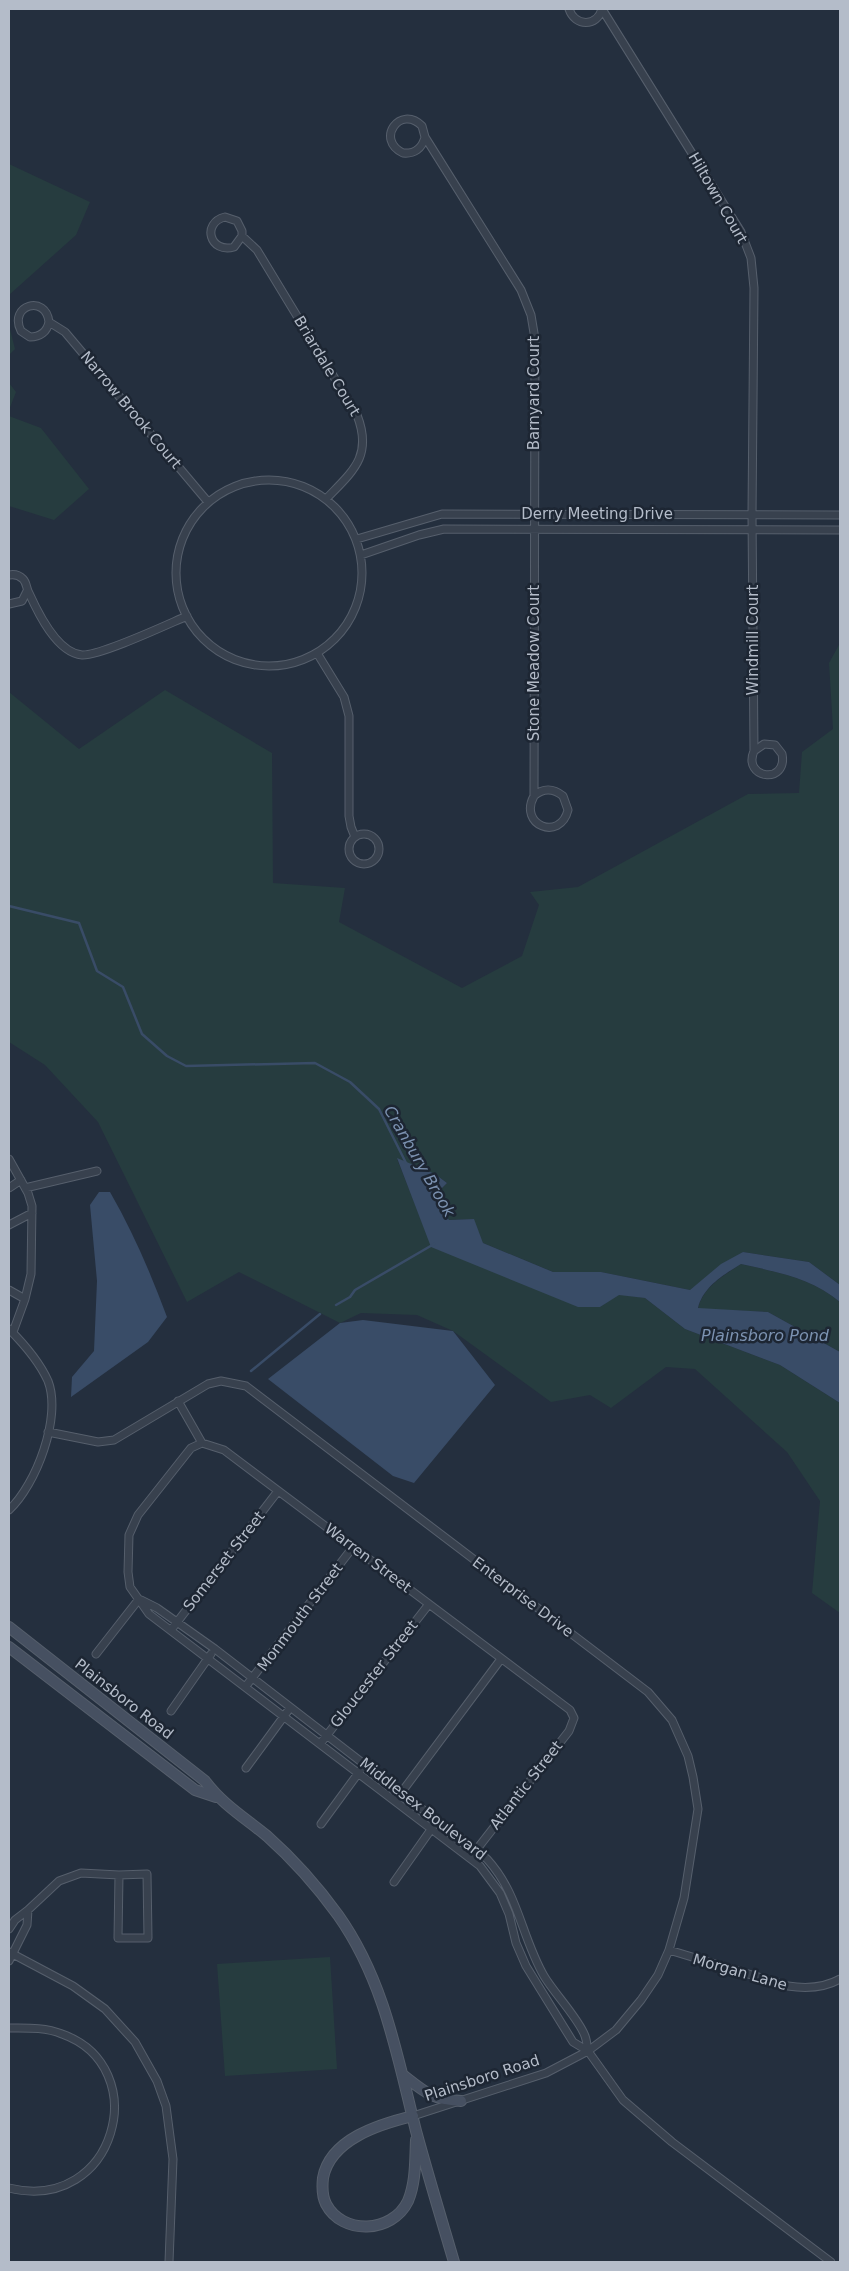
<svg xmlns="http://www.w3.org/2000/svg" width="849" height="2271" viewBox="0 0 849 2271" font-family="'DejaVu Sans',sans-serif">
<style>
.green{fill:#263c3f}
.water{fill:#394c67}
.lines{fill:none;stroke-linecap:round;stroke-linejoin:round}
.stream{stroke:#394c67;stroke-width:2.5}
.street-casing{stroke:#565f6c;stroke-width:9}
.secondary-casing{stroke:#565f6c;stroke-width:12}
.street{stroke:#38414e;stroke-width:7}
.secondary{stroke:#465061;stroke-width:10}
.labels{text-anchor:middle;stroke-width:5;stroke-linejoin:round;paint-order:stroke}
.street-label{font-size:15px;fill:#b4bcc9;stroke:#1d2633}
.water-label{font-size:16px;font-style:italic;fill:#7c92b1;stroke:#1d2633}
</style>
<rect width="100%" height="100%" fill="#242f3e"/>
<path class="green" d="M9,164L90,202L76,235L9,295Z
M9,325L15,349L9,355Z
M9,383L16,392L9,410Z
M9,416L41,428L89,489L54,520L9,506Z
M840,643V1285L809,1262L743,1252L690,1290L601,1272H553L483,1243L473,1219L449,1220L434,1196L447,1183L435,1174L397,1159L432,1247L600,1307L619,1294L645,1298L685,1329L780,1365L840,1403V1613L812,1593L820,1501L787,1452L695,1369L666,1367L611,1408L590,1395L551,1402L453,1331L417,1315L361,1313L340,1323L239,1272L187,1302L98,1122L45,1065L9,1042V692L79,749L165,690L272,753L273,883L345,888L339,922L462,988L522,956L539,905L530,892L578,887L748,794L799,793L802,752L833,729L829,663Z
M741,1264C777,1272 811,1278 840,1302V1352L768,1312L698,1309C703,1287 723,1276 741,1264Z
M330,1957L337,2069L225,2076L217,1964Z"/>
<path class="water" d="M397,1158L435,1174L447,1183L434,1196L449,1220L474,1219L483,1243L553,1272H601L690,1290L721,1264L743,1252L809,1262L840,1285V1302C811,1278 777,1272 741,1264C723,1275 703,1287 698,1308L768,1312L840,1352V1403L780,1365L685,1329L645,1298L619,1295L600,1307H578L431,1247Z
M99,1192H110C133,1232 151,1274 167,1317L148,1342L71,1397L72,1377L94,1351L97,1281L90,1205Z
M363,1320L453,1331L495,1385L414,1483L393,1476L268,1379L340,1323Z"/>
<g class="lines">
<path class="stream" d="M9,906L79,923L97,971L123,987L142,1034L167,1056L186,1066L315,1063L350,1082L379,1109L406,1163
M336,1305L350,1297L355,1290L434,1244
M251,1371L320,1314"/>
<g class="street-casing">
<path id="street" d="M569,9C575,27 597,27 602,9
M602,9L741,232L751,258L754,288L752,515L754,751C742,779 788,785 782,754L775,745L764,744L754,751
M425,137C422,149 414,154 403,153C375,140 400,104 422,126L425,137L521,290L531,315L535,339L534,796C518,825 560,842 568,810L563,796C553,788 543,788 534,796
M242,236L234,247C210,254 201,223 225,217L237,221L242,231V236L257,250L357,415C373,456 353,471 326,499
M49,322C47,332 40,337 30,337L21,331C8,305 46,294 49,322L65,332L208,502
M176 573a93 93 0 1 1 186 0a93 93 0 1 1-186 0Z
M357,539L442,514L840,515
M361,555L419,535L444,529L840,530
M9,575C14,574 19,575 23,579C27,583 26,588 29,593C38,613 57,653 82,655C100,656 166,625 187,616
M9,604L22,601L27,591
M317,653L344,697L349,716V816L351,827L355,837
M349 849a15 15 0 1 1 30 0a15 15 0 1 1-30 0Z
M9,1159L28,1193L32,1206L31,1274L25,1299L13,1332
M9,1188L21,1180
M25,1188L97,1171
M9,1225L32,1213
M9,1290L25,1299
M9,1329C24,1344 39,1361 48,1381C62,1417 36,1485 9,1510
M178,1401L202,1443L224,1450L570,1710L574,1718L569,1731L470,1858
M48,1432L98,1442L114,1440L208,1384L221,1381L246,1386L648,1692L672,1720L688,1756L693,1777L698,1809L684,1898L669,1950L658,1975L641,2000L616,2030L588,2051L546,2073L413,2116
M202,1443L191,1448L138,1515L129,1535L128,1572L130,1587L149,1614L480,1866L500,1893L509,1914L516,1943L526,1966L573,2042L588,2051L623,2100L672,2142L831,2262
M141,1600L157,1608L215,1649L487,1859C519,1894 521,1936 544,1976C554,1993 579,2019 585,2036C587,2041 587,2047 588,2051
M171,1630L278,1491
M96,1654L139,1599
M246,1686L353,1547
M171,1711L211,1654
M320,1744L429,1604
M246,1768L290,1708
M395,1801L501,1659
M321,1824L365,1764
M147,1874L148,1938H118L119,1875Z
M394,1882L437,1821
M28,1910L59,1881L81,1873L119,1875
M9,1929L15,1920L28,1910L27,1925L9,1961
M669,1950L788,1986C807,1989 824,1988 840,1979
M9,1952L73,1986L105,2009L135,2042L157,2081L166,2106L173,2159L169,2262
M9,2028C26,2028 45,2027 62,2034C155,2067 116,2214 9,2188"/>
</g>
<g class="secondary-casing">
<path id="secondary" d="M9,1627L205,1781C222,1804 245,1818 267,1836C294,1860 317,1886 338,1915C384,1980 397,2055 416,2131C428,2175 441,2218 454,2262
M9,1647L195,1790L216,1797
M403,2075C426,2093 431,2099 461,2101
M413,2116C380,2124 330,2139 323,2178C322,2187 322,2196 326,2204C342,2235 392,2234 408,2201C416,2182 415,2160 416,2140"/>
</g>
<use href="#street" class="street"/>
<use href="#secondary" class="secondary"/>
</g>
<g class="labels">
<g class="street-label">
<text transform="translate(718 198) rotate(60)" y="5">Hiltown Court</text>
<text transform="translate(327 366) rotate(59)" y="5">Briardale Court</text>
<text transform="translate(534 393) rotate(-90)" y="5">Barnyard Court</text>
<text transform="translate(131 410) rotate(50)" y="5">Narrow Brook Court</text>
<text x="597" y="519">Derry Meeting Drive</text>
<text transform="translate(753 640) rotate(-90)" y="5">Windmill Court</text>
<text transform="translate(534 663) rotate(-90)" y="5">Stone Meadow Court</text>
<text transform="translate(368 1558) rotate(37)" y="5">Warren Street</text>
<text transform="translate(224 1561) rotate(-52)" y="5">Somerset Street</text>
<text transform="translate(523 1597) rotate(37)" y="5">Enterprise Drive</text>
<text transform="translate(300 1617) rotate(-53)" y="5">Monmouth Street</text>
<text transform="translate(374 1674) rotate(-52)" y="5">Gloucester Street</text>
<text transform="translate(124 1699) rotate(38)" y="5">Plainsboro Road</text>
<text transform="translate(526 1785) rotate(-52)" y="5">Atlantic Street</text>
<text transform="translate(423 1809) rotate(38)" y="5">Middlesex Boulevard</text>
<text transform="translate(740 1972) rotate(16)" y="5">Morgan Lane</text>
<text transform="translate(482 2078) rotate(-18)" y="5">Plainsboro Road</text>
</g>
<g class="water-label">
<text transform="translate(420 1161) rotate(60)" y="6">Cranbury Brook</text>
<text x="765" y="1341">Plainsboro Pond</text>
</g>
</g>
<rect width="849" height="2271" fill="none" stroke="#b4bcc9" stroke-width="20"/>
</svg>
